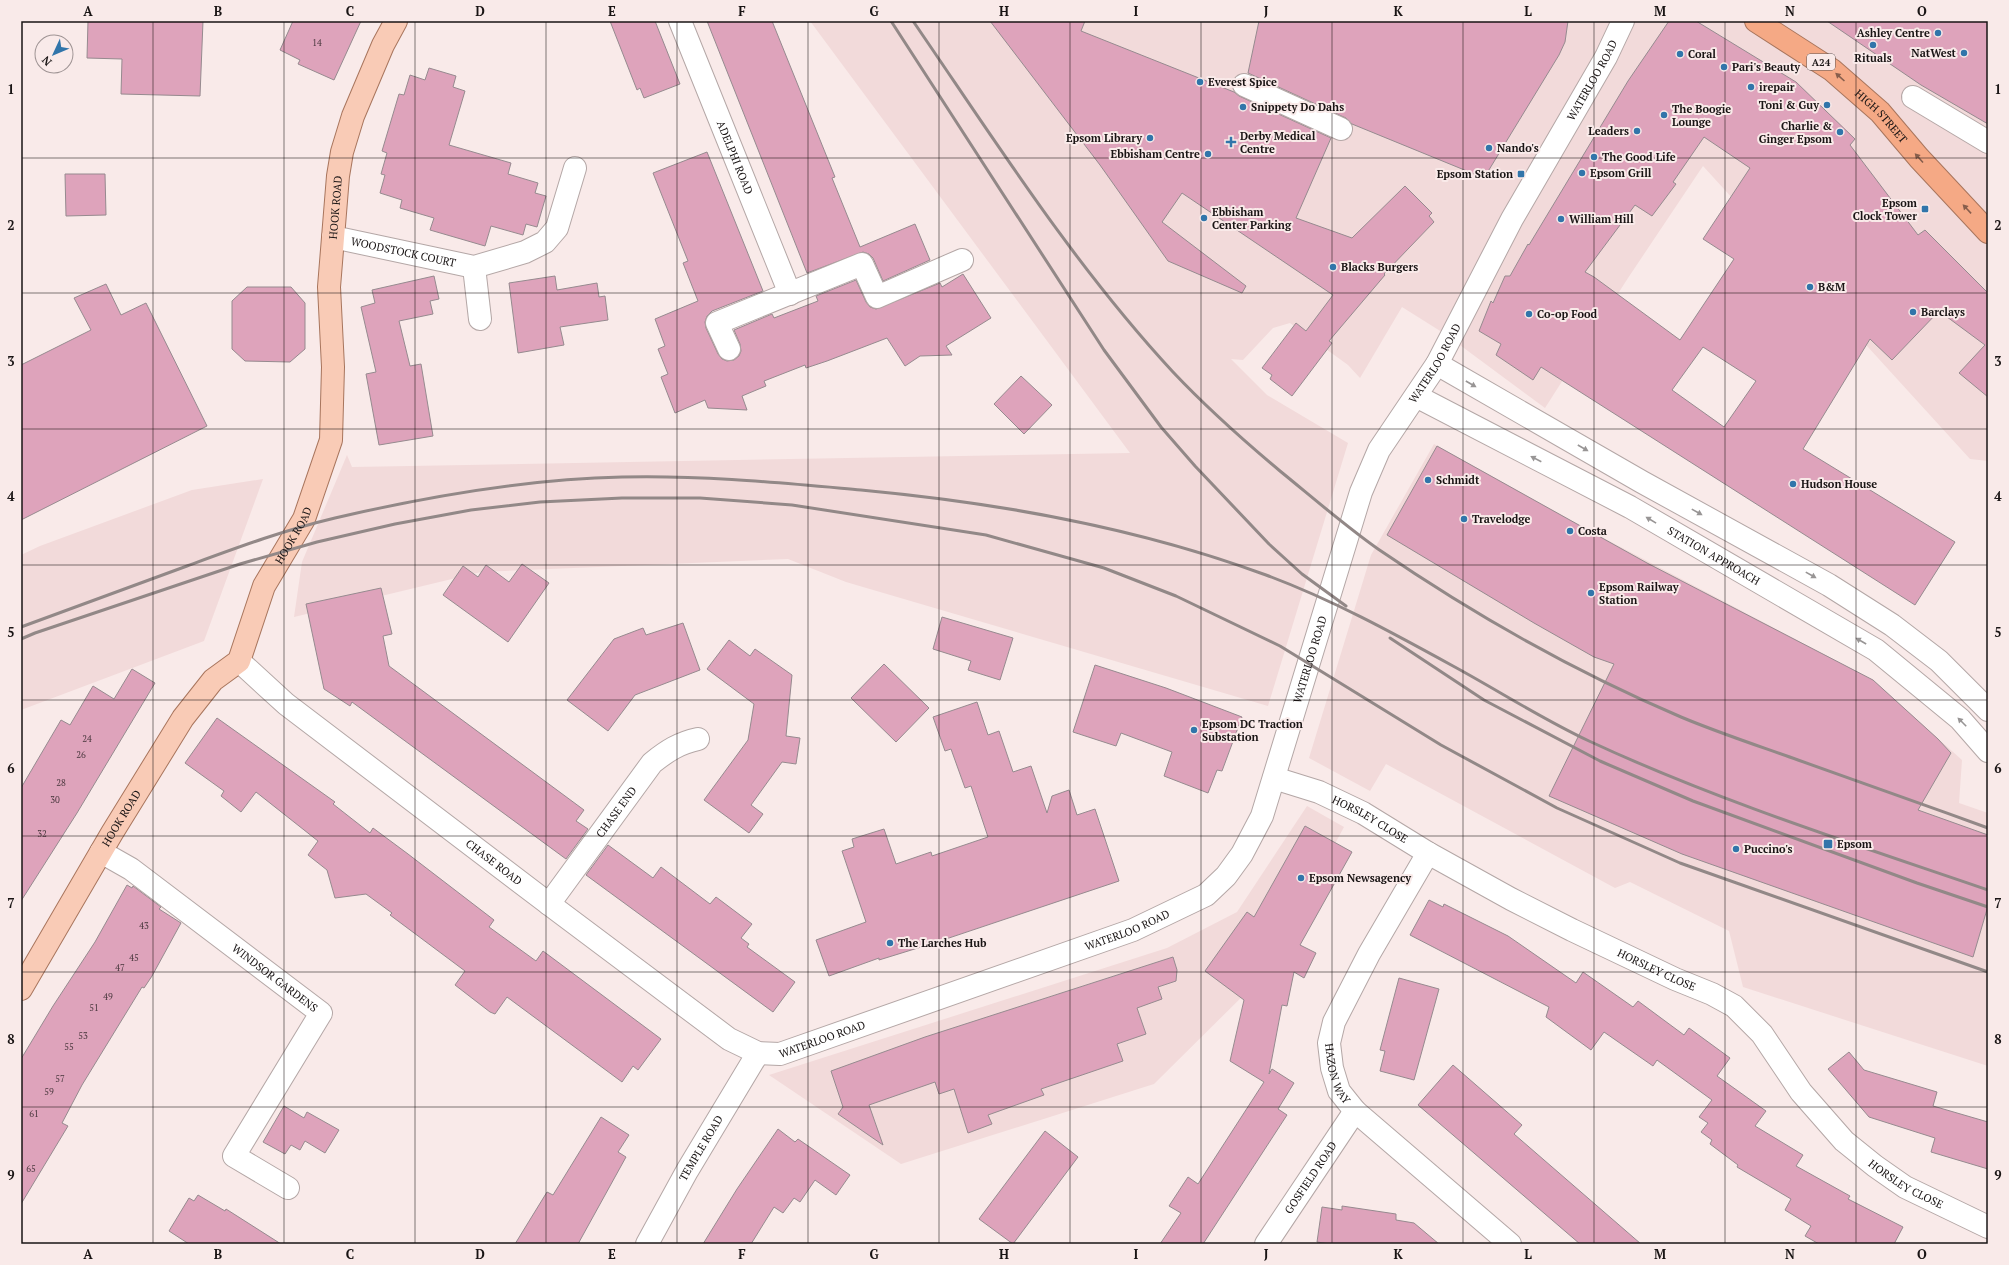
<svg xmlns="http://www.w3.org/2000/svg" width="2009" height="1265" viewBox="0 0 2009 1265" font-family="'PT Serif',serif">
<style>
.built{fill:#f2dada}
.building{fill:#dea3bb;stroke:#968a8f;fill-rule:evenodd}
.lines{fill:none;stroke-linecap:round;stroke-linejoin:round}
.minor-casing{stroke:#b4a7a6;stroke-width:24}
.major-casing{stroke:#a8755d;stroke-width:24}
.highway-casing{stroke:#a8755d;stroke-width:24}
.minor{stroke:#fff;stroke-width:22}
.major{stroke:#f9cbb6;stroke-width:22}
.highway{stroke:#f5a985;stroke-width:22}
.rail{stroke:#928887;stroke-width:3}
.oneway{fill:#875e4c}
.oneway2{fill:#989595}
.grid{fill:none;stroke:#191414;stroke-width:1;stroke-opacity:0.55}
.poi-dot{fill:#3175aa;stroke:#f9eae9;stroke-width:1.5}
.labels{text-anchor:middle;stroke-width:4;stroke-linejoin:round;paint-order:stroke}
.number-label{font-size:9px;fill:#4a383e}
.shield{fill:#f9eae9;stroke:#5c5454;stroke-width:1}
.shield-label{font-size:10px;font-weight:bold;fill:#191414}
.poi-label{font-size:11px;font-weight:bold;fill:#191414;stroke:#f9eae9;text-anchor:start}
.street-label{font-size:11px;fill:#191414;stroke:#f9eae9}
.neatline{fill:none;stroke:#191414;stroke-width:1.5}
.grid-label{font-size:13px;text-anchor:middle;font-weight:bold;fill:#191414}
</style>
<rect width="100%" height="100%" fill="#f9eae9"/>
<path class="built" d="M810,21H1988V461L1970,459L1703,166L1628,278L1545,408L1445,334L1402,307L1360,378L1348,365L1290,323L1273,328L1243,360L1231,359L1267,395L1348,443L1268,706L846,582L788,559L481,572L294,617L302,562L347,455L352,467L1130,453Z
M1434,444L1596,534L1873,680L1962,760L1959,803L1988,813V1066L1743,987L1729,931L1630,882L1615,888L1386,764L1370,791L1309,758L1371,555Z
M263,479L204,641L21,710V555L40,546L192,490Z
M1307,806L1344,827L1264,975L1154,1084L901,1164L769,1075L1167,948L1237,912Z"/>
<path class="building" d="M88,21H203L200,96L121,94L122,59L87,58Z
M293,21H361L334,80L298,64L300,60L280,50Z
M610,21H655L680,84L644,98L640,88L637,90Z
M707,21H772L835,177L832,178L860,247L915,224L930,260L883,281L873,258L869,254L863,252L807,273Z
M990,21H1085L1081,31L1234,92L1239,96L1331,138L1296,218L1352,238L1405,186L1432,213L1429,216L1434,222L1384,274L1385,275L1329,341L1332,343L1292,396L1270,379L1272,375L1262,368L1296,323L1306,331L1333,295L1182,193L1162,222L1246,286L1242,293L1168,261L1100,165Z
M1259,21H1568L1565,42L1559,55L1484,178L1352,124L1346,118L1248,73Z
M1669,21H1696L1796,82L1855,139L1850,145L1918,235L1925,230L1988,293V397L1959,373L1985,345L1939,311L1892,360L1870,339L1803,449L1955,542L1915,605L1541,367L1533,380L1496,355L1501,344L1479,331L1491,301L1493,303L1505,276H1510L1528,244L1529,245L1628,81ZM1704,137L1750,168L1703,239L1734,259L1680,340L1594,277L1585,272L1635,205L1652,216L1676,184L1673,182ZM1703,347L1756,381L1724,427L1672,390Z
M1827,21H1988V124L1921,85Z
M429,68L456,76L453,87L465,91L449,145L511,163L508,174L538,183L535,193L546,196L537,227L526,224L523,235L491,226L485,246L430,230L434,218L400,208L402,200L380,193L385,175L381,174L387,153L382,151L399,94L404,95L410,75L425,80Z
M707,152L763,291L712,311L707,316L705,322L706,328L718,354L722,359L727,361L734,360L739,356L741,351L740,344L734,330L772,314L774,318L818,301L816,296L856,280L866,302L870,307L876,309L940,283L942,287L963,274L991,318L946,346L952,355L920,356L905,366L887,338L827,361L806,368L805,365L764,381L766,386L742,396L747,410L708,408L705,400L675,413L661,377L668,374L658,349L665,346L655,319L698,301L683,263L688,261L653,173Z
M65,174H105L106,215L66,216Z
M434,276L439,299L430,301L433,314L399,321L410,366L421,364L433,436L379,445L366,374L376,372L361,307L375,303L372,290Z
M555,276L557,290L597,283L599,297L605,296L608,320L560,327L564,345L518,353L509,283Z
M106,284L121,315L146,303L207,426L21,520V365L91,330L74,298Z
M247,287H291L305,303V349L290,362L245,361L232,349V301Z
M1021,376L1052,405L1024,434L994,404Z
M1437,446L1647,563L1873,680L1938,739L1951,753L1918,810L1988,835V906L1973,957L1682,854L1549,796L1614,664L1594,657L1534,623L1387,535Z
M522,564L549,583L508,642L443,595L463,566L478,577L486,565L509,582Z
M381,588L392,634L383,636L389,666L584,810L576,821L588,829L566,859L352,702L350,706L324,689L306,604Z
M942,617L1013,638L1000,680L968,670L971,661L933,649Z
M683,623L700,670L635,695L608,731L567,700L614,639L643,628L646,635Z
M729,640L750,656L755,649L792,675L786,736L800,738L796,764L782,762L751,805L763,814L749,833L704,800L748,740L754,704L707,669Z
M884,664L929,708L896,742L851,698Z
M1095,665L1166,688L1242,717L1222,771L1217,770L1208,793L1164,776L1172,752L1121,733L1116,746L1073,732Z
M132,669L155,683L77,813L21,901V788L61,720L70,725L93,686L114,699Z
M977,702L988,735L999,731L1013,772L1031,766L1047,813L1052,796L1069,790L1077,815L1095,809L1119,881L934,943L879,960V958L829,976L816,940L866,922L842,851L854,847L852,839L884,829L896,864L931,852L932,856L988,837L971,786L965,788L951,749L945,751L933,717Z
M217,718L335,802L333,804L370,833L373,828L408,854L494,920L489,927L536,961L543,951L661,1039L638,1070L633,1066L622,1082L507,997L495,1014L490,1012L455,985L465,971L390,915L392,913L366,894L335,898L327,870L308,855L318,841L256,792L241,812L221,796L224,791L185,763Z
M1305,826L1352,852L1300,945L1316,953L1304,978L1294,972L1287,1006L1282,1005L1269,1074L1272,1069L1294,1083L1278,1109L1287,1115L1203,1244H1160L1181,1213L1169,1206L1188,1177L1198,1184L1264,1082L1230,1061L1244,1000L1205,971L1247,912L1254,917Z
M608,845L653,878L661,867L710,904L716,897L752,924L741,938L749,944L747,947L795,982L773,1012L586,875Z
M127,885L132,888L133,886L161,907L159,909L181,923L152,976L144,988L142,987L82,1085L62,1123L68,1126L21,1204V1059L53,1006L95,942Z
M1429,900L1443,907L1444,904L1508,936L1576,983L1583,972L1633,1007L1638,1001L1684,1035L1689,1028L1730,1058L1717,1076L1766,1111L1755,1126L1803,1155L1796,1166L1850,1196L1848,1199L1903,1227L1894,1244H1819L1805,1236L1811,1226L1785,1210L1791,1199L1737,1167L1738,1165L1710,1144L1712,1140L1701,1132L1708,1123L1699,1117L1712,1100L1657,1060L1653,1066L1604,1032L1591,1050L1546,1017L1549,1007L1410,935Z
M1173,957L1177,970L1176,981L1158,987L1162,999L1137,1008L1146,1034L1117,1044L1123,1061L1041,1089L1044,1095L988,1115L992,1124L968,1133L954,1089L939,1094L935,1082L869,1105L883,1145L838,1114L843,1107L831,1071L925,1037Z
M1399,978L1439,989L1414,1080L1380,1071L1385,1051L1380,1050Z
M1849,1052L1864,1070L1937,1092L1933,1106L1988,1122V1169L1931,1152L1935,1138L1869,1117L1828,1069Z
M1453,1065L1522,1125L1514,1134L1641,1244H1580L1418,1105Z
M284,1106L304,1118L307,1112L339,1130L325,1153L305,1141L300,1150L291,1145L285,1154L263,1142Z
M601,1117L629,1135L618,1152L626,1157L578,1244H515L547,1192L553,1195Z
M778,1129L795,1142L798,1139L850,1175L836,1195L815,1180L800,1202L794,1198L783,1213L774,1207L751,1244H703L737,1189Z
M1045,1131L1078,1157L1013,1244L979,1219Z
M198,1195L225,1211L226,1209L281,1244H189L169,1231L189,1198L194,1201Z
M1342,1206L1396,1214V1220L1414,1223L1439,1244H1330L1317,1242L1322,1207L1342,1210Z"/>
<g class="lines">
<g class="minor-casing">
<g id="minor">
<path id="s1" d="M680,21L790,294"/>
<path d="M1244,85L1341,129"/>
<path d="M1913,97L1988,142"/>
<path id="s2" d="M333,237L474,267L525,252L545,242L557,228L575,168"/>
<path d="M474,267L480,319"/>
<path d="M729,349L717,323L862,264L877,297L962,260"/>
<path d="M1437,364L1642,482L1829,585L1892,625L1939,661L1988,710"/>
<path id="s3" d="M1416,396L1630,507L1876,650L1960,719L1988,751"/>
<path id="s4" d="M239,661L286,704L549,904L729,1039L758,1053L780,1054L1133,930L1206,895L1226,876L1242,854L1262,816L1361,492L1379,450L1437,364L1512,219L1606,57L1623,21"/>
<path id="s5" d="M1274,778L1319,792L1363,813L1428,853L1511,899L1572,930L1675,979L1712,994L1734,1006L1762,1034L1801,1092L1844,1141L1875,1166L1905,1187L1988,1227"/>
<path id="s6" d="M101,852L131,869L321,1013L234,1156L288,1188"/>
<path id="s7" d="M1428,853L1369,954L1334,1022L1329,1043L1332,1068L1339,1091L1355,1111L1510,1244"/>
<path id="s8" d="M549,904L652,763C667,751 679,743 698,739"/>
<path id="s9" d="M647,1244L687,1171L758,1053"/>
<path id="s10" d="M1266,1244L1355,1111"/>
</g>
</g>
<g class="major-casing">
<g id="major">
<path id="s11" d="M21,989L112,833L183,718L213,680L239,661L264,586L304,519L331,440L333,367L329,287L338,176L342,152L353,116L383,45L396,21"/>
</g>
</g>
<g class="highway-casing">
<g id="highway">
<path id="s12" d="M1756,21L1832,70L1880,112L1919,158L1988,232"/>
</g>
</g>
<use href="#minor" class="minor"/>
<use href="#major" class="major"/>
<use href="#highway" class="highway"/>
<path class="rail" d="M891,21L1104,350L1161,427L1195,466L1269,544L1302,574L1346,606
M913,21C996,142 1073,264 1173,372C1206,407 1243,440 1280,471C1312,497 1344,525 1378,549C1473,614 1575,672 1681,717C1719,733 1759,746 1798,760C1862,783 1925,805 1988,828
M21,627C76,607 132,586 187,566C236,548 284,530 335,518C429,496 526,479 622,477C702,475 782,483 861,490C999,503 1136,527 1266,575C1331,599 1393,633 1453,666C1499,691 1542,719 1589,741C1718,801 1854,844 1988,890
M1390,638L1484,700L1600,761L1693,801L1917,883L1988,907
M21,639L35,633L240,564L317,542L395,524L471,510L540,502L622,498H700L792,505L986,535L1104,568L1176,596L1280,646L1441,745L1557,808L1680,863L1988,972"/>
</g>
<defs><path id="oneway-solid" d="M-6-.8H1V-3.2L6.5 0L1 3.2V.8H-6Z"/></defs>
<g class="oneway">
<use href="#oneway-solid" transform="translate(1840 77) rotate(-138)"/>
<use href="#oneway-solid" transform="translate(1919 158) rotate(-132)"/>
<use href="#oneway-solid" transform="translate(1967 209) rotate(-133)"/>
</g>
<g class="oneway2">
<use href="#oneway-solid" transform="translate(1471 384) rotate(30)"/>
<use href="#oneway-solid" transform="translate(1583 448) rotate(30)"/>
<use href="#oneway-solid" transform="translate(1536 459) rotate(-153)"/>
<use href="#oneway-solid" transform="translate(1697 512) rotate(29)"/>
<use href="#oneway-solid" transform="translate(1651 520) rotate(-149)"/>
<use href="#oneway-solid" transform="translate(1811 575) rotate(29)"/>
<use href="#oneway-solid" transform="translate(1861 641) rotate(-150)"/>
<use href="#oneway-solid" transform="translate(1962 722) rotate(-135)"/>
</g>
<path class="grid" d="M153,21V1244M284,21V1244M415,21V1244M546,21V1244M677,21V1244M808,21V1244M939,21V1244M1070,21V1244M1201,21V1244M1332,21V1244M1463,21V1244M1594,21V1244M1725,21V1244M1856,21V1244M21,158H1988M21,293H1988M21,429H1988M21,565H1988M21,700H1988M21,836H1988M21,972H1988M21,1107H1988"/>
<g class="poi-dot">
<circle cx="1938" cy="33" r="4"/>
<circle cx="1873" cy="45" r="4"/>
<circle cx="1964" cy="53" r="4"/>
<circle cx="1680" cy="54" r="4"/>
<circle cx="1724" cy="67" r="4"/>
<circle cx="1200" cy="82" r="4"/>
<circle cx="1751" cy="87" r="4"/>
<circle cx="1827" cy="105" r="4"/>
<circle cx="1243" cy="107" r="4"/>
<circle cx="1664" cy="115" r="4"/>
<circle cx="1637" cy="131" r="4"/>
<circle cx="1840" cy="132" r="4"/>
<circle cx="1150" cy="138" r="4"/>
<path d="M1229 136h4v4h4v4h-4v4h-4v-4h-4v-4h4z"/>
<circle cx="1489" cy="148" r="4"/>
<circle cx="1208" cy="154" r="4"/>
<circle cx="1594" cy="157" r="4"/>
<circle cx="1582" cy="173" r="4"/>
<rect x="1517" y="170" width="8" height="8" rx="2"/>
<rect x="1921" y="205" width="8" height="8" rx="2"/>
<circle cx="1204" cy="218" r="4"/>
<circle cx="1561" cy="219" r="4"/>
<circle cx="1333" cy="267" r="4"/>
<circle cx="1810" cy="287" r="4"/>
<circle cx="1913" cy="312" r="4"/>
<circle cx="1529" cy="314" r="4"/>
<circle cx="1428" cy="480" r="4"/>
<circle cx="1793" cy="484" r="4"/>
<circle cx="1464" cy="519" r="4"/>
<circle cx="1570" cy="531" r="4"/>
<circle cx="1591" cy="593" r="4"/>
<circle cx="1194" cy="730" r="4"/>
<rect x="1823" y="839" width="10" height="10" rx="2"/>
<circle cx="1736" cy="849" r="4"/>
<circle cx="1301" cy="878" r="4"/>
<circle cx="890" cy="943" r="4"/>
</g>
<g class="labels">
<g class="number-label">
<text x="317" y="46">14</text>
<text x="87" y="742">24</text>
<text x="81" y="758">26</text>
<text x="61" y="786">28</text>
<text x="55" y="803">30</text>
<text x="42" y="837">32</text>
<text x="144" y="929">43</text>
<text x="134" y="961">45</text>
<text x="120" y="971">47</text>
<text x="108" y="1000">49</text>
<text x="94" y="1011">51</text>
<text x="83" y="1039">53</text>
<text x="69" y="1050">55</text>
<text x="60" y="1082">57</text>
<text x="49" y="1095">59</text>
<text x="34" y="1117">61</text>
<text x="31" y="1172">65</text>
</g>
<rect class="shield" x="1807" y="54" width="28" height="16" rx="3"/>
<g class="shield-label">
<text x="1821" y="66">A24</text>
</g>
<g class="poi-label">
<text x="1930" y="37" text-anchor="end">Ashley Centre</text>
<text x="1956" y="57" text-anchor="end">NatWest</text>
<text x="1688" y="58">Coral</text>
<text x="1873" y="62" text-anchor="middle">Rituals</text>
<text x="1732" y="71">Pari's Beauty</text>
<text x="1208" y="86">Everest Spice</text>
<text x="1759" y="91">irepair</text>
<text x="1819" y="109" text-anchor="end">Toni &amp; Guy</text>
<text x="1251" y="111">Snippety Do Dahs</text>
<text x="1672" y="113">The Boogie<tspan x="1672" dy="13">Lounge</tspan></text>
<text x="1832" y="130" text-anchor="end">Charlie &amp;<tspan x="1832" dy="13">Ginger Epsom</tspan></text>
<text x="1629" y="135" text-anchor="end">Leaders</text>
<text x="1240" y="140">Derby Medical<tspan x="1240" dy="13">Centre</tspan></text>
<text x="1142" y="142" text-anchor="end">Epsom Library</text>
<text x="1497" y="152">Nando's</text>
<text x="1200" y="158" text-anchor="end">Ebbisham Centre</text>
<text x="1602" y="161">The Good Life</text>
<text x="1590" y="177">Epsom Grill</text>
<text x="1513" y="178" text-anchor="end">Epsom Station</text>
<text x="1917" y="207" text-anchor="end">Epsom<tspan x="1917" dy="13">Clock Tower</tspan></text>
<text x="1212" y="216">Ebbisham<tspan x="1212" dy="13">Center Parking</tspan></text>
<text x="1569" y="223">William Hill</text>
<text x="1341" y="271">Blacks Burgers</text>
<text x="1818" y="291">B&amp;M</text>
<text x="1921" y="316">Barclays</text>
<text x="1537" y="318">Co-op Food</text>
<text x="1436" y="484">Schmidt</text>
<text x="1801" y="488">Hudson House</text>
<text x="1472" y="523">Travelodge</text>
<text x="1578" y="535">Costa</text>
<text x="1599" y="591">Epsom Railway<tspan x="1599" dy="13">Station</tspan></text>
<text x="1202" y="728">Epsom DC Traction<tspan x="1202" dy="13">Substation</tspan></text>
<text x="1837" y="848">Epsom</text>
<text x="1744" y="853">Puccino's</text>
<text x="1309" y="882">Epsom Newsagency</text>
<text x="898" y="947">The Larches Hub</text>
</g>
<g class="street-label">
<text dy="4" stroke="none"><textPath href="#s4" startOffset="2038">WATERLOO ROAD</textPath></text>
<text dy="4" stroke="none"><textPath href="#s12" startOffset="158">HIGH STREET</textPath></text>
<text dy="4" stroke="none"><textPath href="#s1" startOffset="147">ADELPHI ROAD</textPath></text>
<text dy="4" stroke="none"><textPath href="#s11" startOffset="870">HOOK ROAD</textPath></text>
<text dy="4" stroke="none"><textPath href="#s2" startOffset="72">WOODSTOCK COURT</textPath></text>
<text dy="4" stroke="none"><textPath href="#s4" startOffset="1714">WATERLOO ROAD</textPath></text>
<text dy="4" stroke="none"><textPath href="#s11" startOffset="534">HOOK ROAD</textPath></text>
<text dy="4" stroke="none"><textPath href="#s3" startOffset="338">STATION APPROACH</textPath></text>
<text dy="4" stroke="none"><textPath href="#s4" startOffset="1390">WATERLOO ROAD</textPath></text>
<text dy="4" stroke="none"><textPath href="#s8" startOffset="114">CHASE END</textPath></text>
<text dy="4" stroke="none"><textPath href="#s11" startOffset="198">HOOK ROAD</textPath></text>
<text dy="4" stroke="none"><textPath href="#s5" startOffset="105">HORSLEY CLOSE</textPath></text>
<text dy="4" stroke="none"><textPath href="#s4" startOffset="325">CHASE ROAD</textPath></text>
<text dy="4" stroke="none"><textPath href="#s4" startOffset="1042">WATERLOO ROAD</textPath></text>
<text dy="4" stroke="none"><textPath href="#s5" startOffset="429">HORSLEY CLOSE</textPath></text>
<text dy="4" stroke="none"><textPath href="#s6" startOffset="215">WINDSOR GARDENS</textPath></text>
<text dy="4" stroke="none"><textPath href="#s4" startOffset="718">WATERLOO ROAD</textPath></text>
<text dy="4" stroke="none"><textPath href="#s7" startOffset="247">HAZON WAY</textPath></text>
<text dy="4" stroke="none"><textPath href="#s9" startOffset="110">TEMPLE ROAD</textPath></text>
<text dy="4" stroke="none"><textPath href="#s10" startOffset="80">GOSFIELD ROAD</textPath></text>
<text dy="4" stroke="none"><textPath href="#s5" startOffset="765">HORSLEY CLOSE</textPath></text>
</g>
</g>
<rect width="2009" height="1265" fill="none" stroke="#f9eae9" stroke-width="44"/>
<g transform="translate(54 54) rotate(226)"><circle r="19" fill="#f9eae9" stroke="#9f9494"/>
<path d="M0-3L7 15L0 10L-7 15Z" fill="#3175aa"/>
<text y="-6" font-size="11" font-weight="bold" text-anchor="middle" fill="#191414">N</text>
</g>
<rect x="22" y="22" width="1965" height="1221" class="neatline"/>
<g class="grid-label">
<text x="88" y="16">A</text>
<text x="218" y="16">B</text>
<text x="350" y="16">C</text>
<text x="480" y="16">D</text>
<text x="612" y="16">E</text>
<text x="742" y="16">F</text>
<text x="874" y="16">G</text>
<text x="1004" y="16">H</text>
<text x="1136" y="16">I</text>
<text x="1266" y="16">J</text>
<text x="1398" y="16">K</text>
<text x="1528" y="16">L</text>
<text x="1660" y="16">M</text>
<text x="1790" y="16">N</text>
<text x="1922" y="16">O</text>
<text x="11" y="94">1</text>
<text x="1998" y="94">1</text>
<text x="11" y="230">2</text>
<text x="1998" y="230">2</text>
<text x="11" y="366">3</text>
<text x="1998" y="366">3</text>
<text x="11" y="501">4</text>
<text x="1998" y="501">4</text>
<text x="11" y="637">5</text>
<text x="1998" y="637">5</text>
<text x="11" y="773">6</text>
<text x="1998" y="773">6</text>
<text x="11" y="908">7</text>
<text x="1998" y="908">7</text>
<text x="11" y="1044">8</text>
<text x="1998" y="1044">8</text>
<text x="11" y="1180">9</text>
<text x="1998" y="1180">9</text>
<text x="88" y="1259">A</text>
<text x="218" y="1259">B</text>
<text x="350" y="1259">C</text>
<text x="480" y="1259">D</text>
<text x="612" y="1259">E</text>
<text x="742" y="1259">F</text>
<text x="874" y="1259">G</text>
<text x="1004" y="1259">H</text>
<text x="1136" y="1259">I</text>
<text x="1266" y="1259">J</text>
<text x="1398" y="1259">K</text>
<text x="1528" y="1259">L</text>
<text x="1660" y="1259">M</text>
<text x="1790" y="1259">N</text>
<text x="1922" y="1259">O</text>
</g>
</svg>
